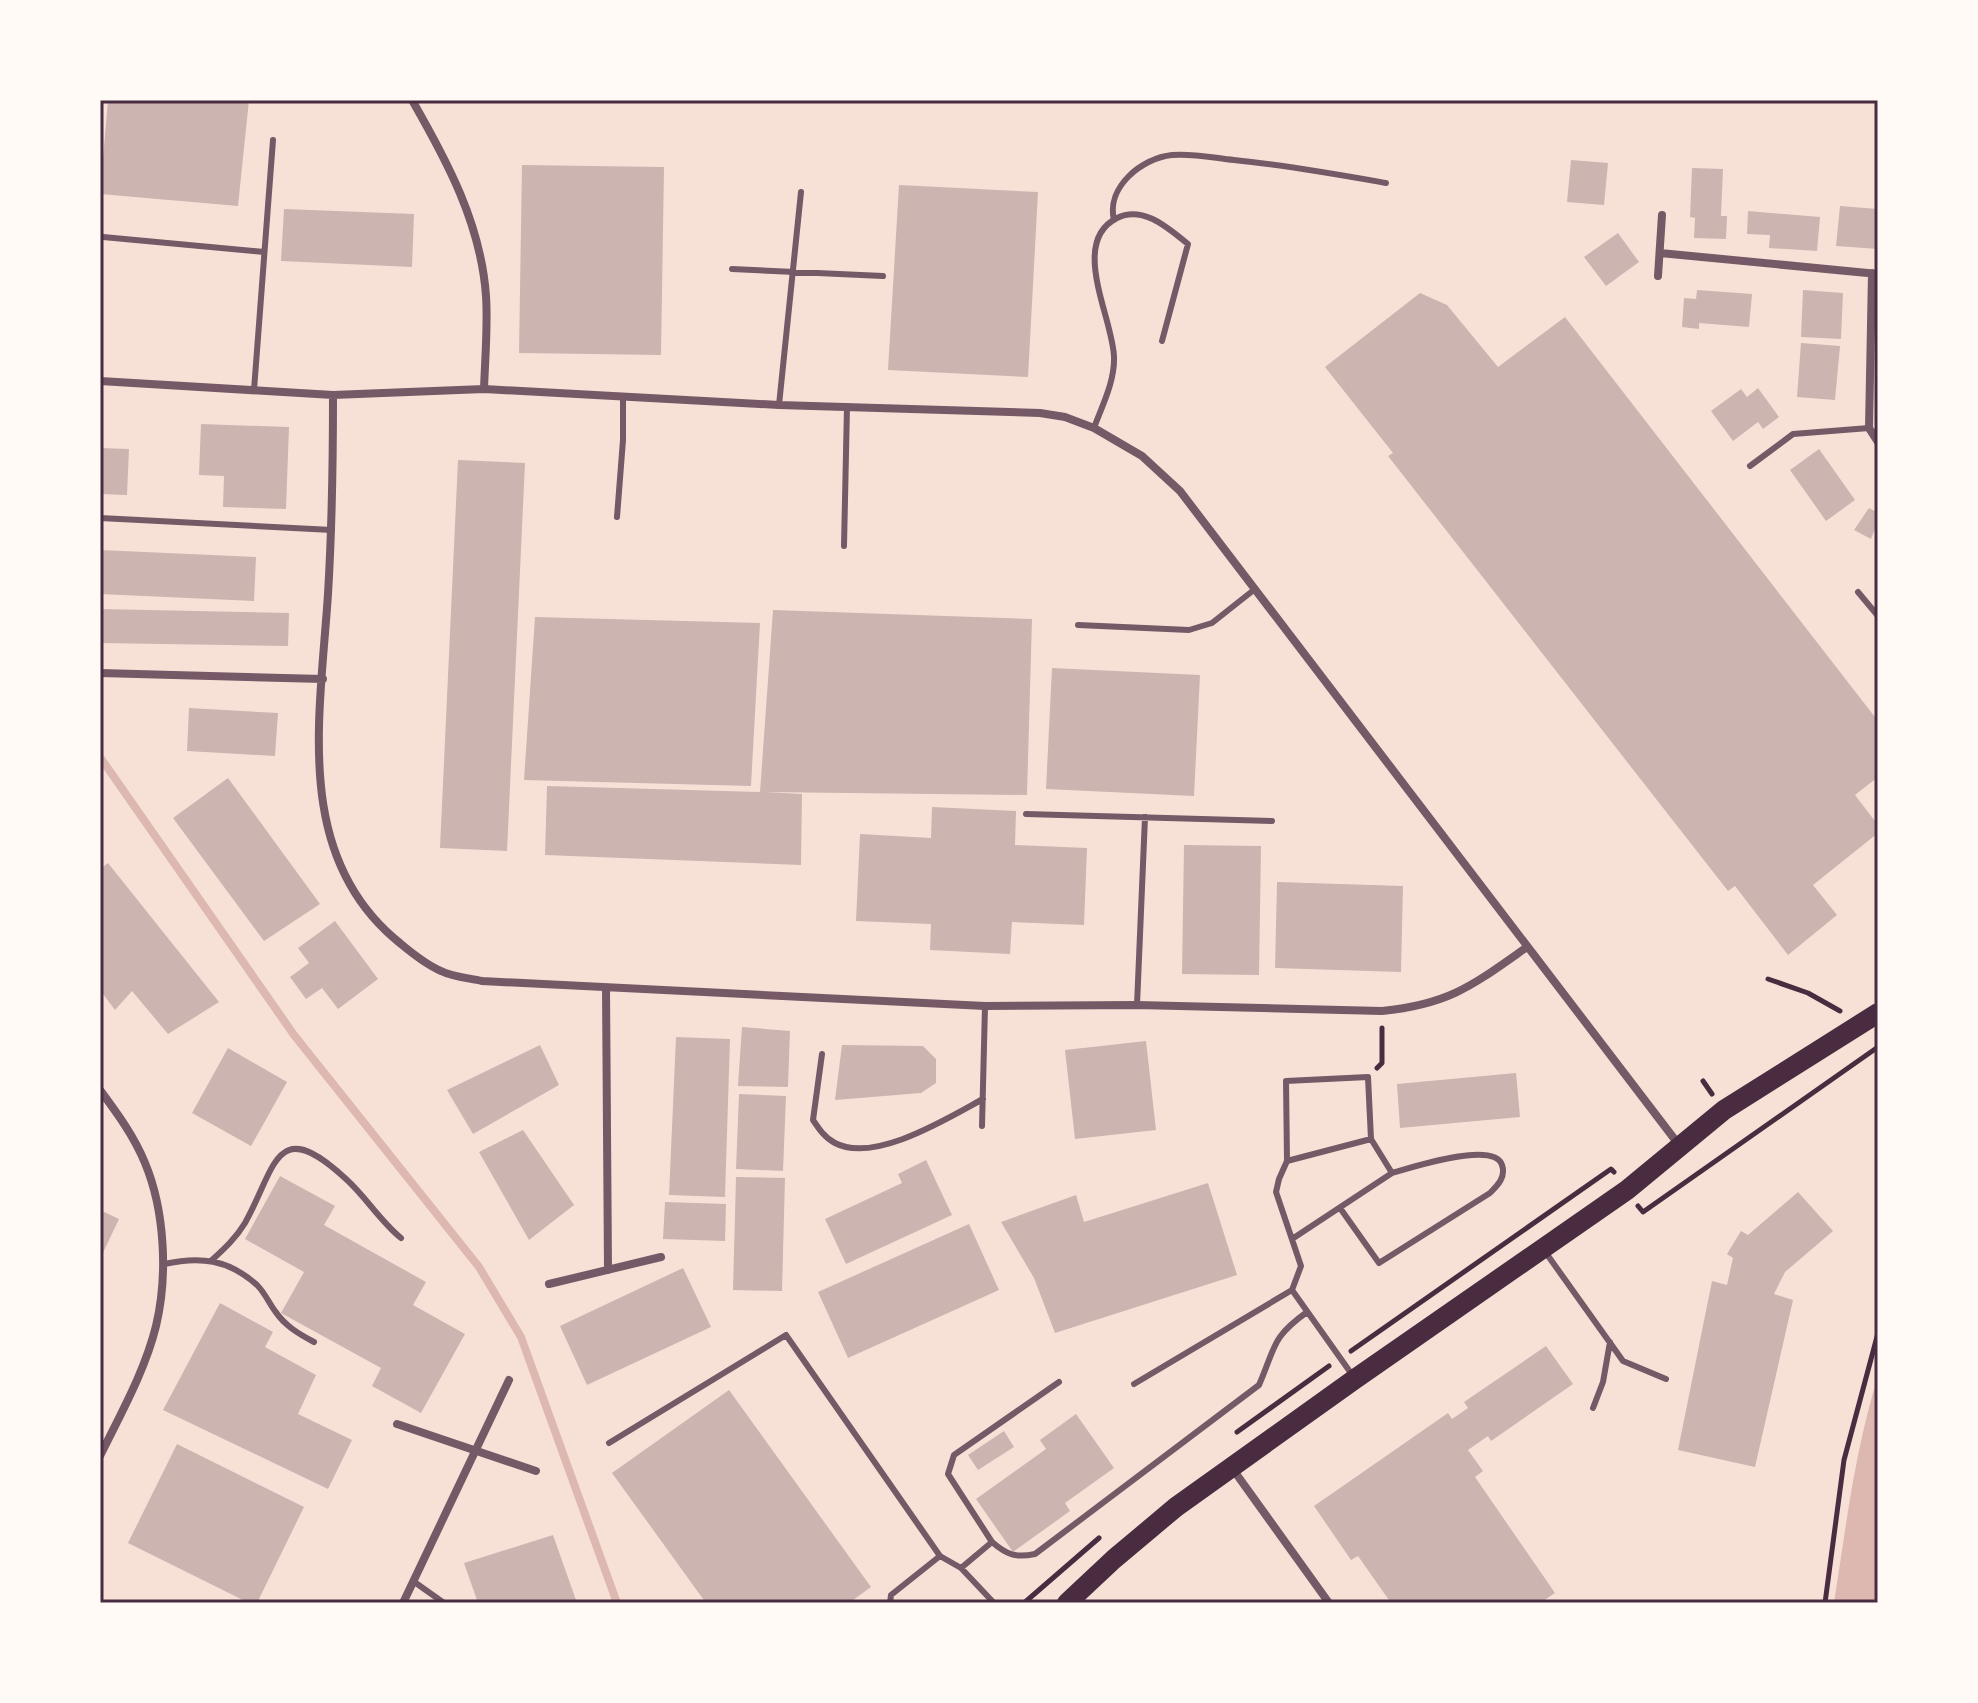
<svg xmlns="http://www.w3.org/2000/svg" width="1978" height="1703" viewBox="0 0 1978 1703" font-family="Barlow,sans-serif">
<style>
.water{fill:#dcb8b0}
.lines{fill:none;stroke-linecap:round;stroke-linejoin:round}
.stream{stroke:#dcb8b0;stroke-width:8}
.building{fill:#ccb4b1}
.path{stroke:#4a2c40;stroke-width:5}
.service{stroke:#755966;stroke-width:6}
.minor{stroke:#755966;stroke-width:8}
.primary{stroke:#4a2c40;stroke-width:20}
.neatline{fill:none;stroke:#4a2c40;stroke-width:3}
</style>
<rect width="100%" height="100%" fill="#f7e1d7"/>
<path class="water" d="M1878,1376V1603H1834C1846,1526 1855,1450 1878,1376Z"/>
<g class="lines">
<path class="stream" d="M100,757L294,1035L479,1267L521,1337L617,1603"/>
</g>
<path class="building" d="M108,100H249L238,206L100,194Z
M1571,160L1608,163L1604,205L1567,202Z
M522,165L664,167L661,355L519,353Z
M1692,168L1723,169L1721,216H1727L1726,239L1694,238L1695,218L1690,217Z
M899,185L1038,192L1028,377L888,370Z
M1840,206L1878,209V249L1836,246Z
M284,209L414,214L412,267L281,261Z
M1748,211L1820,217L1817,251L1769,248L1770,235L1747,234Z
M1618,233L1639,262L1606,286L1584,257Z
M1697,290L1752,294L1749,327L1699,323V329L1682,327L1684,298L1696,299Z
M1803,290L1843,293L1841,339L1801,337Z
M1420,293L1447,305L1498,367L1565,317L1878,721V777L1855,795L1878,825V833L1813,885L1837,915L1788,955L1735,886L1728,891L1388,456L1393,453L1325,367Z
M1801,343L1840,346L1835,400L1797,397Z
M1758,388L1779,417L1763,429L1758,422L1733,441L1711,411L1741,389L1747,397Z
M201,424L289,427L286,509L223,507L224,476L199,475Z
M100,448L129,449L127,495L100,494Z
M1819,449L1855,500L1826,521L1790,470Z
M458,460L525,463L507,851L440,848Z
M1869,508L1878,513V528L1876,526L1871,539L1854,530Z
M100,550L256,557L254,601L100,594Z
M100,609L289,613L288,646L100,643Z
M773,610L1032,619L1027,795L764,792L802,794L801,865L545,855L547,786L760,792Z
M535,617L760,623L751,786L524,780Z
M1052,668L1200,675L1194,796L1046,789Z
M189,708L278,713L275,756L187,751Z
M228,778L320,904L264,941L173,818Z
M932,807L1016,811L1015,845L1087,848L1084,925L1012,922L1010,954L930,950L931,924L856,921L860,834L931,838Z
M1184,845L1261,846L1259,975L1182,974Z
M108,863L219,1002L168,1034L132,991L115,1010L100,990V869Z
M1277,882L1403,886L1401,972L1275,968Z
M335,921L378,979L338,1009L322,988L306,999L290,977L309,963L298,948Z
M742,1027L790,1031L788,1087L738,1086Z
M676,1037L730,1039L725,1197L669,1195Z
M1146,1041L1156,1130L1075,1139L1065,1050Z
M540,1045L559,1085L473,1134L447,1090Z
M842,1045L923,1046L936,1059V1083L921,1093L835,1100Z
M228,1048L287,1082L251,1146L192,1113Z
M1516,1073L1520,1117L1400,1128L1397,1084Z
M739,1094L786,1096L783,1171L736,1169Z
M523,1130L574,1205L529,1240L479,1152Z
M926,1160L952,1215L846,1264L825,1219L902,1183L898,1174Z
M280,1176L335,1206L324,1225L426,1282L413,1305L465,1334L421,1413L372,1386L381,1368L281,1313L304,1272L245,1239Z
M736,1177L785,1178L782,1291L733,1290Z
M1208,1183L1237,1275L1055,1333L1034,1278L1001,1222L1076,1195L1084,1222Z
M1798,1192L1833,1231L1785,1272L1774,1294L1793,1300L1755,1467L1678,1450L1712,1281L1727,1285L1733,1258L1727,1254L1741,1231L1748,1235Z
M665,1202L726,1204L725,1241L663,1239Z
M100,1210L119,1219L100,1259Z
M969,1224L999,1290L848,1358L818,1292Z
M683,1268L711,1327L587,1385L560,1326Z
M220,1303L273,1332L265,1347L316,1375L298,1414L352,1440L328,1489L163,1410Z
M1546,1346L1573,1384L1491,1441L1488,1436L1468,1450L1483,1471L1475,1477L1555,1593L1540,1603H1391L1358,1556L1351,1560L1314,1506L1448,1413L1452,1419L1468,1408L1464,1402Z
M729,1390L871,1587L849,1603H706L612,1473Z
M1076,1414L1114,1468L1065,1503L1070,1511L1013,1552L976,1499L1046,1449L1040,1440Z
M1004,1431L1014,1447L978,1470L968,1455Z
M177,1444L304,1507L257,1603H249L128,1543Z
M553,1535L577,1603H478L464,1563Z"/>
<g class="lines">
<path class="path" d="M1768,979L1808,993L1840,1011
M1377,1068L1382,1063V1028
M1703,1081L1712,1094
M1638,1206L1643,1212L1878,1047
M1351,1351L1611,1169L1614,1172
M1237,1432L1329,1366
M1024,1603L1099,1538
M1825,1603L1844,1460L1878,1333"/>
<path class="service" d="M1114,220C1106,187 1142,158 1172,155C1192,153 1214,158 1234,160C1285,165 1335,174 1386,183
M103,237L264,252
M732,269L883,276
M254,390L273,140
M779,405L801,192
M1094,428C1102,406 1115,381 1114,357C1113,318 1069,242 1117,218C1143,205 1168,228 1188,244L1162,341
M1750,466L1793,434L1869,428
M617,517L623,440V397
M100,518L332,530
M844,546L847,407
M1858,592L1878,616
M1078,625L1189,630L1212,623L1255,589
M1026,814L1272,821
M1137,1005L1145,817
M822,1054L813,1120C819,1129 825,1138 835,1143C874,1164 948,1118 983,1099
M982,1126L985,1006
M1287,1161L1286,1081L1368,1077L1371,1139
M1292,1239L1392,1173
M1546,1253L1623,1361L1666,1379
M212,1260C224,1249 236,1238 245,1223C276,1168 275,1113 346,1179C366,1197 380,1221 401,1238
M164,1264C200,1256 228,1259 257,1285C265,1293 269,1303 275,1311C285,1326 299,1334 314,1342
M1292,1290L1353,1376
M1134,1384L1292,1290L1301,1266L1276,1192L1279,1179L1287,1161L1371,1139L1392,1173C1410,1168 1494,1140 1502,1165C1506,1177 1498,1185 1490,1193L1379,1263L1340,1208
M1593,1408L1603,1382L1610,1342
M609,1443L786,1335L940,1556
M992,1542L948,1474L954,1455L1059,1382
M961,1568L992,1542C1007,1555 1016,1558 1035,1554L1259,1385C1276,1346 1271,1338 1307,1312
M413,1581L444,1603
M890,1603L891,1595L940,1556L961,1568L994,1603"/>
<path class="minor" d="M412,100C447,161 481,224 486,296C488,326 485,359 484,389
M1660,253L1878,274
M1872,273L1869,428L1878,442
M1658,276L1662,215
M100,381L333,395L484,389L779,405L1040,413L1065,417L1094,428L1142,456L1180,491L1679,1145
M333,395C333,461 332,528 328,594C320,717 292,858 401,944C413,954 427,965 441,971C453,977 469,978 482,981L985,1006L1137,1005L1382,1011C1450,1004 1473,985 1527,947
M100,673L323,679
M606,988L608,1270
M100,1090C117,1113 134,1136 145,1163C165,1211 168,1276 156,1326C145,1371 120,1415 100,1456
M549,1284L661,1257
M397,1424L536,1471
M1232,1468L1329,1603
M403,1603L509,1380"/>
<path class="primary" d="M1067,1603L1114,1559L1176,1507L1355,1379L1627,1190L1724,1110L1878,1013"/>
</g>
<rect width="1978" height="1703" fill="none" stroke="#fffaf5" stroke-width="204"/>
<rect x="102" y="102" width="1774" height="1499" class="neatline"/>
</svg>
